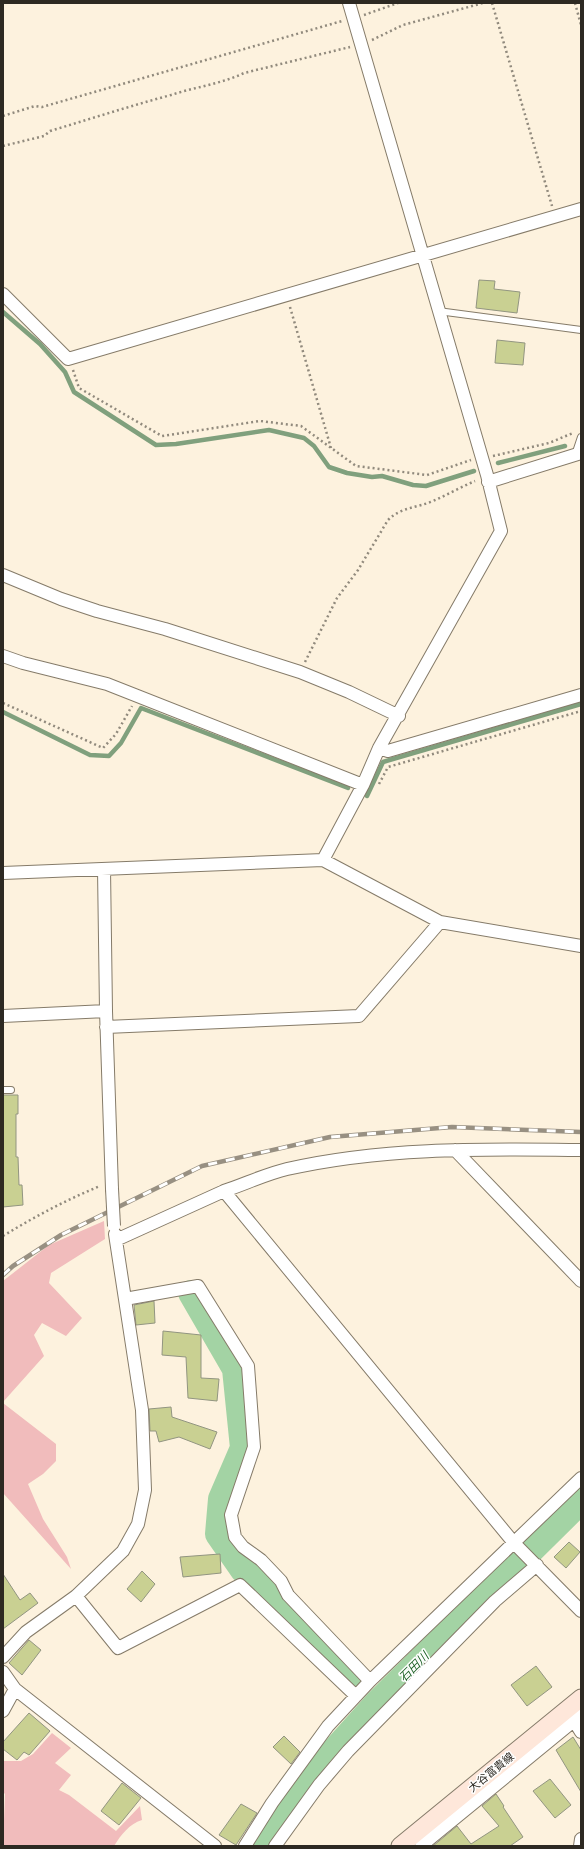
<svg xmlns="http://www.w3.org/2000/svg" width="584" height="1849" viewBox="0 0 584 1849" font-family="Lato,'Noto Sans JP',sans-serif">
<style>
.green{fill:#f1bcbc}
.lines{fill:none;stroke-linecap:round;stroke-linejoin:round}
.stream{stroke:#80a07d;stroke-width:4.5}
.river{stroke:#a3d3a4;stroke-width:26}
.building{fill:#c9d092;stroke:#929581}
.lane-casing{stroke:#857b69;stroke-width:8}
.street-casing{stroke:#857b69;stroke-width:14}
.secondary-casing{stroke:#857b69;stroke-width:19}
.path{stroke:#918a7d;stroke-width:2.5;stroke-dasharray:2 3;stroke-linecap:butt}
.lane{stroke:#fff;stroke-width:6}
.street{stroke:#fff;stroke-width:12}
.secondary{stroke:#fee7da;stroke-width:17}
.rail-casing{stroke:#989082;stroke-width:4.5}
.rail{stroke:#fff;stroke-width:3;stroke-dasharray:9;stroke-linecap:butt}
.street-bridge-casing{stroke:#857b69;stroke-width:14;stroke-linecap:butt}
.street-bridge{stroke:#fff;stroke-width:12}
.labels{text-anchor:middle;stroke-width:3;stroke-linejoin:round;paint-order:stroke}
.street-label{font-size:11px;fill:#2d2922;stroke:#fff}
.water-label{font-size:12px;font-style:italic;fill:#22652a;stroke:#fff}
</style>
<rect width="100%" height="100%" fill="#fdf2de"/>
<path class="green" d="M104,1221L105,1239L51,1273L49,1283L82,1318L66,1336L42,1323L34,1335L44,1356L3,1402V1281L49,1245Z
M3,1403L56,1444V1461L43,1474L28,1484L43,1519L67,1557L71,1569L3,1493Z
M52,1733L71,1748L55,1763L71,1775L59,1790L69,1795L116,1831L140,1806L142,1820C129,1824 121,1835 114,1846H3L5,1794L3,1792V1761H21L33,1754Z"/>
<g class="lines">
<path class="stream" d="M3,312L40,344L65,372L74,392L156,445L176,444L269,430L304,438L314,446L329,467L347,473L372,477L382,476L413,485L426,486L474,471
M498,463L565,446
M3,712L90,755L109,756L121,743L141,708L348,788
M367,796L383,762L581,704"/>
<path class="river" d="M191,1293L235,1369L243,1448L221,1499L218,1534L243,1570L359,1683
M263,1846L313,1774L377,1703L581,1501"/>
</g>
<path class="building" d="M479,280L495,281L494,289L520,292L517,313L476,308Z
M497,340L525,343L523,365L495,363Z
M3,1095H18V1114H16V1157H18L19,1185H22L23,1205L3,1207Z
M154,1301L155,1323L136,1325L134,1305Z
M163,1331L201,1335V1378L219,1379L217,1401L188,1398L186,1357L162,1355Z
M171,1407L172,1417L217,1432L210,1449L179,1437L159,1442L156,1431H150L149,1409Z
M569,1542L580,1552L566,1568L554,1557Z
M220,1554L221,1573L183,1577L180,1557Z
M142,1571L155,1584L141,1602L127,1589Z
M3,1574L20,1600L30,1593L38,1603L3,1629Z
M29,1640L41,1650L22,1675L9,1663Z
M536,1666L552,1687L527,1706L511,1685Z
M29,1713L50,1731L29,1755L24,1752L17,1760L3,1749V1742Z
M284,1736L300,1752L291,1764L273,1747Z
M573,1737L581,1750V1792L556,1750Z
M550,1779L571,1805L555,1818L533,1791Z
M122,1783L141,1798L119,1825L101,1811Z
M496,1794L504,1806L503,1807L523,1837L510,1846H433L457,1826L471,1844L499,1826L482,1806Z
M241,1804L257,1813L236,1845L219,1835Z"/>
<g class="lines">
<g class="lane-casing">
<path id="lane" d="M438,311L581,330
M575,455L581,437
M3,1090H11"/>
</g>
<g class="street-casing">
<path id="street" d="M3,294L68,359L581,209
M488,482L581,453
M3,575L61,599L97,611L165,629L300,672L349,692L399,716
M3,656L23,663L107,684L363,785
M379,748L388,751L581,695
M323,860L363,785L379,748L501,531L487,475L349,3
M104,869L106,1011L112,1189
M3,873L323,860L440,922L581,946
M3,1016L106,1011
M106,1027L359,1016L440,922
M455,1150L581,1281
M224,1191C245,1184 266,1174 287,1169C384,1147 483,1149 581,1150
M116,1240L224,1191L514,1543L581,1611
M125,1299L198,1286L248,1366L254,1447L231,1515L235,1537L243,1547L261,1560L281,1581L288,1595L370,1681
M76,1596L118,1648L240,1585L356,1696
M3,1657L26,1632L76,1596L123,1551L138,1524L145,1490L142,1410L115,1234
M3,1672L15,1689L215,1846
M3,1711L15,1689
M570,1714L581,1732
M245,1846L272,1803L328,1726L370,1681L581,1478
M275,1846L319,1785L348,1751L495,1601L537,1565
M421,1846L581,1715
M580,1846L581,1839"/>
</g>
<g class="secondary-casing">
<path id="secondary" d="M400,1846L581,1698"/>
</g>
<path class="path" d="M492,3L552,206
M575,3L581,25
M364,15L398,3
M372,40L403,25L483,3
M3,116L35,106L42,107L342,21
M3,146L44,136L50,131C90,119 130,106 171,95C195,87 221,84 244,73L350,47
M290,307L331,448
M73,370L79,388L162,436L260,421L301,426L356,466L427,475L471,460
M493,456L549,443L573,433
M305,662L337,598L358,570L388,520C401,507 417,508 433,501C447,495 461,487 475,481
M3,703L103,748L116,734L132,706
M379,784L388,767L581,711
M3,1236C34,1217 66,1200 100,1186"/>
<use href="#lane" class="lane"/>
<use href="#street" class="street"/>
<use href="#secondary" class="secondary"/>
<g class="rail-casing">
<path id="rail" d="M3,1275L13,1266L61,1235L202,1166L330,1137L452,1127L581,1132"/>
</g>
<use href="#rail" class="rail"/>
<g class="street-bridge-casing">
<path id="street-bridge" d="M112,1189L114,1226"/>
</g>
<use href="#street-bridge" class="street-bridge"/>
</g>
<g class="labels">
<g class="street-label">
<text transform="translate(491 1772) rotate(-39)" y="4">大谷富貴線</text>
</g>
<g class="water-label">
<text transform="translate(414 1667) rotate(-45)" y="4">石田川</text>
</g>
</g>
<rect width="584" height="1849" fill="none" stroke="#2d2922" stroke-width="8"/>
</svg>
